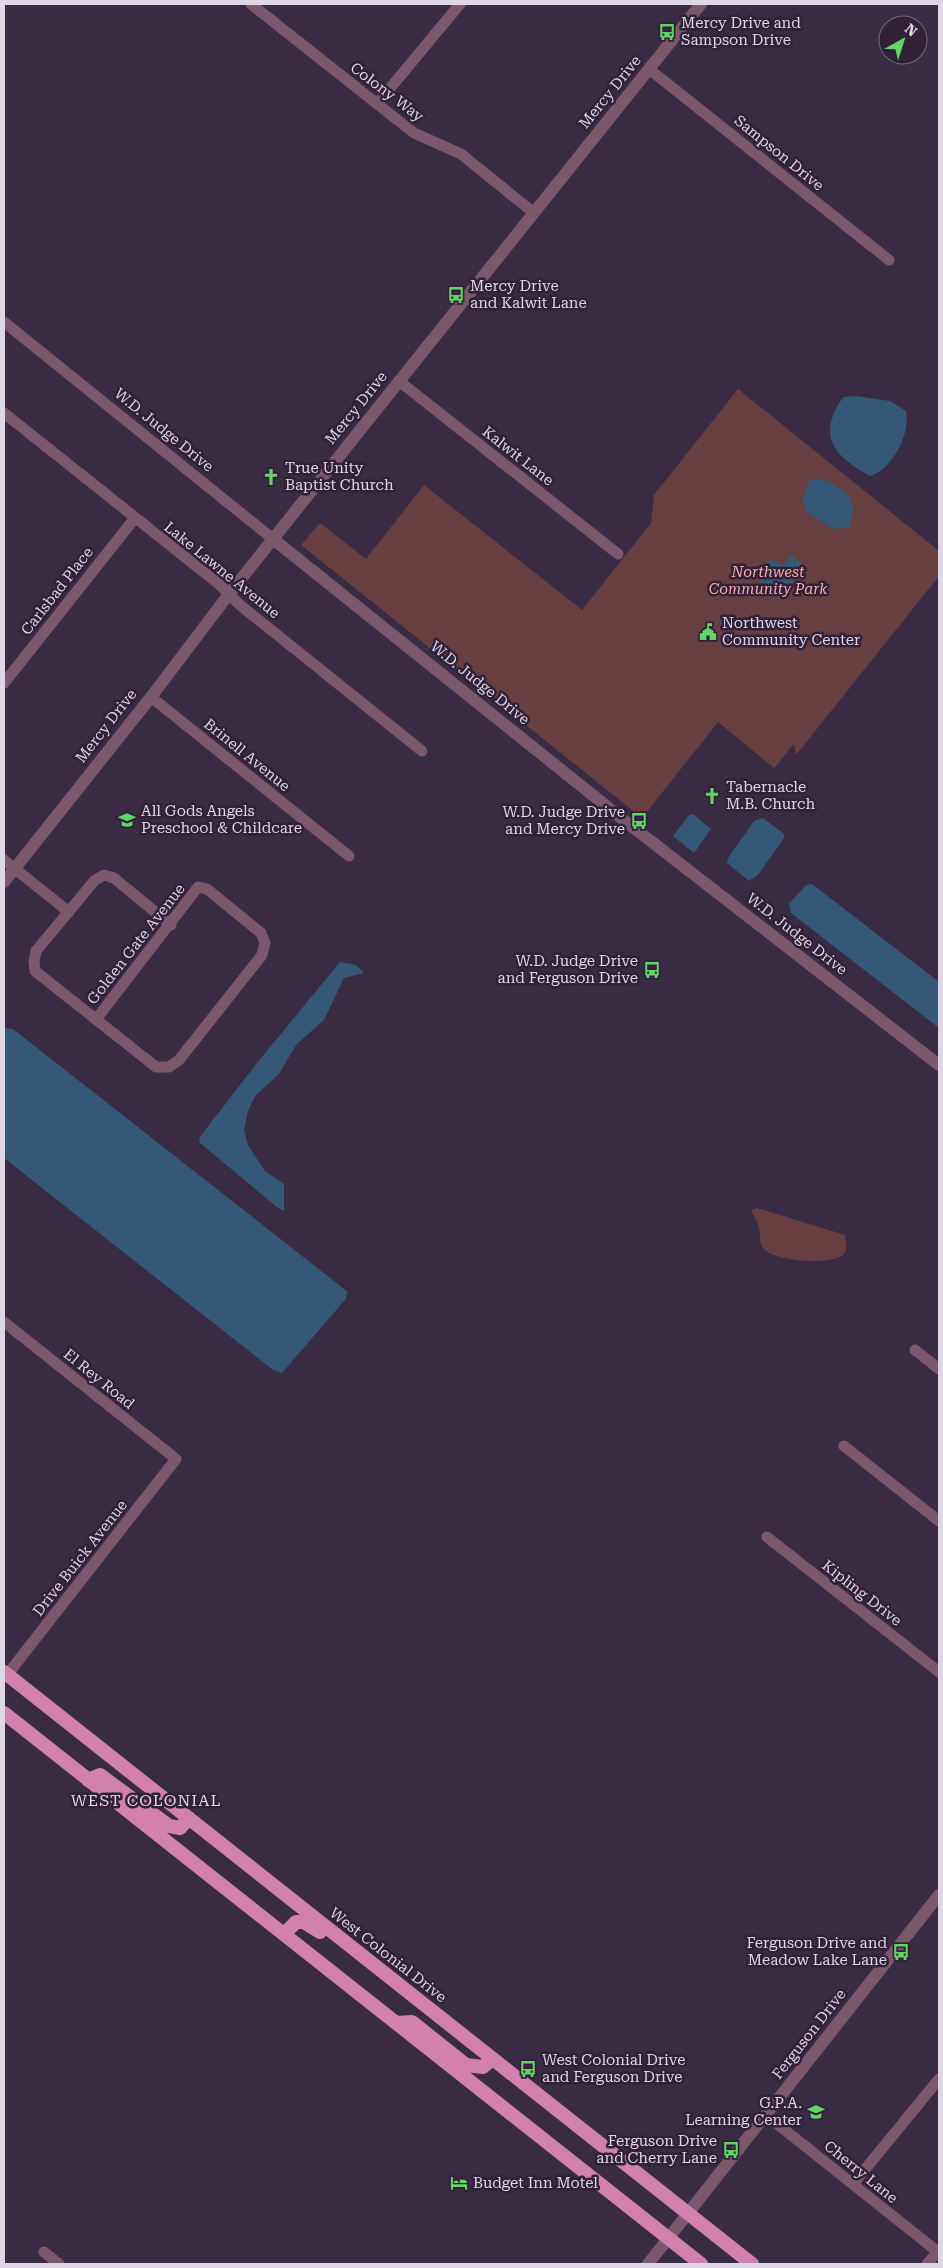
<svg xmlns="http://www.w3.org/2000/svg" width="943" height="2268" viewBox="0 0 943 2268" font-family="'Roboto Serif',serif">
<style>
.green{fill:#673f40}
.water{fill:#345876}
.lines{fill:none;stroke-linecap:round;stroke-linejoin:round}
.minor{stroke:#7c586c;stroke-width:11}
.tertiary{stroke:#7c586c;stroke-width:12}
.trunk{stroke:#d280b0;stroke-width:14}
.labels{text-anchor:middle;stroke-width:5;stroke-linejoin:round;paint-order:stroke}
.poi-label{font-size:15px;fill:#dfd6e6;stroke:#302139;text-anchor:start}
.street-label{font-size:15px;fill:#dfd6e6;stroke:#302139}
.park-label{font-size:15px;font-style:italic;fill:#faaaab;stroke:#302139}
.neighbourhood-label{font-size:16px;letter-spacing:1px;fill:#dfd6e6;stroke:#302139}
</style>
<rect width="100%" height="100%" fill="#3a2b44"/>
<path class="green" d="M738,389L939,551V576L796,755L794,744L774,768L718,722L642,818L301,545L320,523L366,559L424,485L582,610L651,523L654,495Z
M757,1208L845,1235C846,1241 848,1248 844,1254C834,1266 776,1261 765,1250C758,1244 761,1237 759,1228C758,1222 754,1216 751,1210Z"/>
<path class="water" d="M856,396L890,401L906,411C911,433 892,470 870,476C834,456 816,437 843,397Z
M817,478C830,481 852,492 853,507C854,513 851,521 849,527L833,529L807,512L802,500L810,480Z
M792,555L805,566L780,597L756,577L771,558L782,566Z
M693,814L711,829L694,853L673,836L689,815Z
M763,818L784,834V838L758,875L749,881L727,863L728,858L754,821Z
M812,884L939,982V1028L791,913L789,904L806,885Z
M340,962L356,965L364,973L344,978L324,1020L296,1045L279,1074L255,1096L248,1111L244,1130L248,1145L265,1171L284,1184V1211L277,1207L200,1143L199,1138L257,1063Z
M4,1028L13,1029L348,1292L345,1300L282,1373L273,1370L4,1158Z"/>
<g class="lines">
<path class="minor" d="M251,4L414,133L461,154L534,213
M649,69L889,260
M377,104L460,4
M4,322L273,539
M399,381L618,554
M4,413L220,585L240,605L422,751
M4,683L135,518
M151,697L349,856
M4,860L69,912
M97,1018L198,887L207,889L261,933L265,943L262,955L179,1060L169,1067H156L35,971L34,962L36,951L95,880L104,875L114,878L171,925
M4,1322L176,1459L7,1675
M915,1350L939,1369
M844,1446L939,1521
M767,1537L939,1672
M766,2115L938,2252
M853,2184L939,2079
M44,2252L59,2264
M927,2264L939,2250"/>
<path class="tertiary" d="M273,539L625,821L939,1065
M4,882L151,697L229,594L701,4
M648,2264L939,1895"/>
<path class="trunk" d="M4,1672L752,2264
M4,1713L701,2264
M88,1780L100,1775L169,1826L180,1828L189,1818
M284,1934L296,1922H304L320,1932
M396,2023L412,2022L466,2065L483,2067L492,2059"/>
</g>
<defs>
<g id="bus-bare" transform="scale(1.35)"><path d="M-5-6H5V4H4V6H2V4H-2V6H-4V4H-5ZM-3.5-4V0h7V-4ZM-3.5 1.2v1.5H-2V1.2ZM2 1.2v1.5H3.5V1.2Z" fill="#65d467" stroke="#302139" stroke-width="2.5" paint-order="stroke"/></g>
<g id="church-bare" transform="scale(1.35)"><path d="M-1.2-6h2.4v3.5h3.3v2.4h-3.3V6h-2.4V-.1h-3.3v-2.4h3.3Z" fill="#65d467" stroke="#302139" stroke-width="2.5" paint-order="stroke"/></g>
<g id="civic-bare" transform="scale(1.35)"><path d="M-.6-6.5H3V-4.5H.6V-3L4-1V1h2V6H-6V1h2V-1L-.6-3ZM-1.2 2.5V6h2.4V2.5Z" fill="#65d467" stroke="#302139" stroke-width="2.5" paint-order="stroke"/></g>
<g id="school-bare" transform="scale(1.35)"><path d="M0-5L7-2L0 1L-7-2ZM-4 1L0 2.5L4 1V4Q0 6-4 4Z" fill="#65d467" stroke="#302139" stroke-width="2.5" paint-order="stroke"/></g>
<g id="hotel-bare" transform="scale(1.35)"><path d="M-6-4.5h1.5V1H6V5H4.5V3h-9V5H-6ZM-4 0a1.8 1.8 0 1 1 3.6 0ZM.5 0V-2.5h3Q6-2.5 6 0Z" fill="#65d467" stroke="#302139" stroke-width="2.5" paint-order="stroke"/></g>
</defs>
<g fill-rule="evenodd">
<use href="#bus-bare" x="667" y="32"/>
<use href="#bus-bare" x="456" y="295"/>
<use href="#church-bare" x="271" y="477"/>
<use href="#civic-bare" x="708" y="632"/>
<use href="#church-bare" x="712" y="796"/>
<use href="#school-bare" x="127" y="820"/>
<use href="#bus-bare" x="639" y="821"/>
<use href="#bus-bare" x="652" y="970"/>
<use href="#bus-bare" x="901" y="1952"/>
<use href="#bus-bare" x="528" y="2069"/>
<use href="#school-bare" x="816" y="2112"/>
<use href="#bus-bare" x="731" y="2150"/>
<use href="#hotel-bare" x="459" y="2183"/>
</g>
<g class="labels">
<g class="poi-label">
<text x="681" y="28">Mercy Drive and<tspan x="681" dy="17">Sampson Drive</tspan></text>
<text x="470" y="291">Mercy Drive<tspan x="470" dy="17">and Kalwit Lane</tspan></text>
<text x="285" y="473">True Unity<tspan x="285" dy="17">Baptist Church</tspan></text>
<text x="722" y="628">Northwest<tspan x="722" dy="17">Community Center</tspan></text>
<text x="726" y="792">Tabernacle<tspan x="726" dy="17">M.B. Church</tspan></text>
<text x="141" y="816">All Gods Angels<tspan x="141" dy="17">Preschool &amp; Childcare</tspan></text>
<text x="625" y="817" text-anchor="end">W.D. Judge Drive<tspan x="625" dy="17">and Mercy Drive</tspan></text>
<text x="638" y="966" text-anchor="end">W.D. Judge Drive<tspan x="638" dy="17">and Ferguson Drive</tspan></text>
<text x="887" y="1948" text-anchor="end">Ferguson Drive and<tspan x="887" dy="17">Meadow Lake Lane</tspan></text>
<text x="542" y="2065">West Colonial Drive<tspan x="542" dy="17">and Ferguson Drive</tspan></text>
<text x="802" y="2108" text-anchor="end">G.P.A.<tspan x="802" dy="17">Learning Center</tspan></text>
<text x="717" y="2146" text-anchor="end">Ferguson Drive<tspan x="717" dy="17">and Cherry Lane</tspan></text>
<text x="473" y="2188">Budget Inn Motel</text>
</g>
<g class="street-label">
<text transform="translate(387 92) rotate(37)" y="5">Colony Way</text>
<text transform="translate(610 92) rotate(-51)" y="5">Mercy Drive</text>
<text transform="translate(779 153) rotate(39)" y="5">Sampson Drive</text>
<text transform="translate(356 408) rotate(-51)" y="5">Mercy Drive</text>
<text transform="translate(164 430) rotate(39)" y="5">W.D. Judge Drive</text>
<text transform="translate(518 456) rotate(38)" y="5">Kalwit Lane</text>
<text transform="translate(222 570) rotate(39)" y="5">Lake Lawne Avenue</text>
<text transform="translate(57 591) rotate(-52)" y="5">Carlsbad Place</text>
<text transform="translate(480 683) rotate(39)" y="5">W.D. Judge Drive</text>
<text transform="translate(106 726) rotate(-52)" y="5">Mercy Drive</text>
<text transform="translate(247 755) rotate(39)" y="5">Brinell Avenue</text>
<text transform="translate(797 934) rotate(38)" y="5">W.D. Judge Drive</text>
<text transform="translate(136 944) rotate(-52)" y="5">Golden Gate Avenue</text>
<text transform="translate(99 1379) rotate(39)" y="5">El Rey Road</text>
<text transform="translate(80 1558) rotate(-52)" y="5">Drive Buick Avenue</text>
<text transform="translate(862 1593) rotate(38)" y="5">Kipling Drive</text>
<text transform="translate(388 1955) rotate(38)" y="5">West Colonial Drive</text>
<text transform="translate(809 2034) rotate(-52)" y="5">Ferguson Drive</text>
<text transform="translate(861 2172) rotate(39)" y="5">Cherry Lane</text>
</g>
<g class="park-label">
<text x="768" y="577">Northwest<tspan x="768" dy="17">Community Park</tspan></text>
</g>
<g class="neighbourhood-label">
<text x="146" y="1806">WEST COLONIAL</text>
</g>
</g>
<rect width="943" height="2268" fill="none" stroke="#dfd6e6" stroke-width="10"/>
<g transform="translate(903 40) rotate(39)"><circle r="24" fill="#302139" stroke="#76697e"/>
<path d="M0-4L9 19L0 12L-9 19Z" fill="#65d467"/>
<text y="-8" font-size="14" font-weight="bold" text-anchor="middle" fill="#dfd6e6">N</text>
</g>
</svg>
